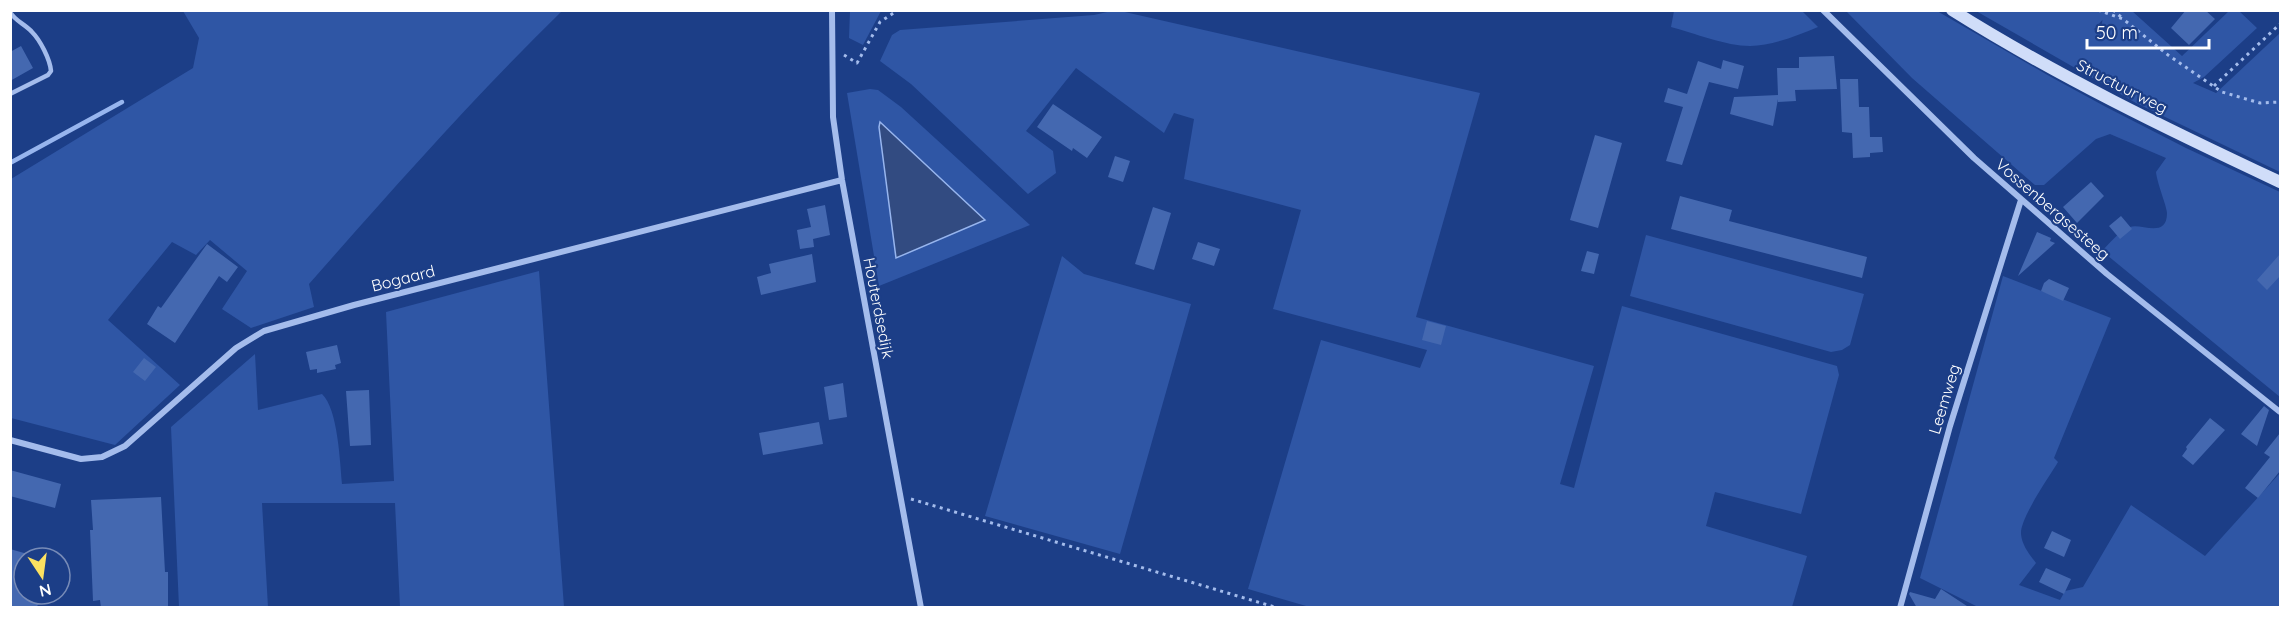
<svg xmlns="http://www.w3.org/2000/svg" width="2291" height="618" viewBox="0 0 2291 618" font-family="Quicksand,sans-serif">
<style>
.green{fill:#2f56a5}
.water{fill:#324b81;stroke:#97b5ee;stroke-width:1.5}
.lines{fill:none;stroke-linecap:round;stroke-linejoin:round}
.stream{stroke:#97b5ee;stroke-width:4.5}
.building{fill:#4468b0}
.path{stroke:#a4bcec;stroke-width:3;stroke-dasharray:3 4.5;stroke-linecap:butt}
.lane{stroke:#a4bcec;stroke-width:4.5}
.street{stroke:#a4bcec;stroke-width:6}
.secondary{stroke:#d0ddf9;stroke-width:12}
.labels{text-anchor:middle;stroke-width:4.5;stroke-linejoin:round;paint-order:stroke}
.street-label{font-size:16px;fill:#fff;stroke:#1c3e87}
</style>
<rect width="100%" height="100%" fill="#1c3e87"/>
<path class="green" d="M1116,10L1480,93L1416,317L1594,366L1560,484L1574,488L1622,306L1837,366L1839,375L1801,514L1715,492L1706,526L1807,556L1792,607L1313,608L1248,589L1321,340L1420,368L1427,350L1273,309L1301,210L1184,179L1194,119L1174,113L1164,133L1076,68L1026,131L1053,151L1056,173L1028,194L911,84L880,61L892,35L900,30L1094,15Z
M1801,10L1818,27C1797,36 1773,45 1750,46C1726,46 1694,33 1671,27L1674,11Z
M183,11H562C473,98 391,191 309,284L314,307L251,328L222,309L247,271L210,240L196,255L172,242L108,320L180,385L115,445L11,418V179L193,68L199,38Z
M850,11H881L863,45L849,38Z
M1846,11H1937L2051,77L2106,107L2186,148L2280,192V397L2102,251C2110,243 2120,230 2130,227C2141,223 2167,239 2167,213C2167,207 2157,183 2156,172L2166,158L2110,134L2096,139L2044,185H2035L1912,78Z
M1976,11H2132L2182,56L2229,11H2239L2257,28L2204,77L2193,83L2216,93L2280,33V172L2136,103Z
M870,89L878,90L901,107L1030,225L879,286L847,93Z
M1646,235L1864,294L1850,345L1842,350L1831,352L1630,296Z
M1062,256L1084,274L1191,304L1120,554L985,516Z
M539,271L564,607H400L395,503H262L268,607H179L171,427L255,354L258,410L322,394C338,409 340,462 342,484L394,481L386,312Z
M2003,276L2111,318L2054,458L2058,462C2049,477 2020,518 2021,534C2022,545 2029,554 2036,563L2019,585L2060,600L2065,591L2083,587L2131,505L2205,556L2280,473V607H1978L1920,578Z"/>
<path class="water" d="M880,122L985,220L896,258L879,127Z"/>
<g class="lines">
<path class="stream" d="M10,163L122,102"/>
</g>
<path class="building" d="M2186,10H2205L2215,19L2189,45L2171,28Z
M21,46L33,68L10,81V52Z
M1834,56L1837,89L1795,90L1796,101L1778,102V99L1773,126L1730,114L1734,97L1778,95L1777,68H1799V57Z
M1723,60L1744,66L1738,89L1709,82L1682,165L1666,161L1683,107L1664,102L1668,88L1687,94L1698,61L1721,69Z
M1840,79H1858L1859,107H1869L1870,137H1882L1883,152L1870,153V157L1853,158L1852,133L1842,132Z
M1053,104L1102,137L1087,158L1073,148L1072,151L1037,127Z
M1595,135L1622,143L1598,228L1570,220Z
M1115,156L1130,161L1123,182L1108,177Z
M2091,182L2104,196L2077,223L2063,207Z
M1680,196L1732,210L1729,221L1867,257L1862,278L1671,229Z
M825,205L830,235L813,239L814,247L800,249L797,230L811,227L807,209Z
M1153,207L1171,213L1154,270L1135,264Z
M2121,216L2132,229L2120,239L2109,226Z
M2037,232L2051,238L2050,241L2055,243L2018,276Z
M1198,242L1220,249L1214,266L1192,259Z
M207,244L238,267L227,282L219,276L175,343L147,324L158,306L161,308Z
M1587,251L1599,254L1594,274L1581,271Z
M812,254L816,282L761,295L757,277L771,273L769,264Z
M2280,254V276L2267,290L2257,280Z
M2049,279L2069,288L2063,301L2041,291L2044,283Z
M1427,321L1446,326L1441,345L1422,340Z
M337,345L341,363L335,365L336,369L317,373V369L310,370L306,352Z
M144,358L156,367L145,381L133,372Z
M843,383L847,417L829,420L824,387Z
M369,390L371,445L350,446L346,391Z
M2264,406L2269,410L2257,446L2241,434Z
M2210,418L2225,430L2193,465L2182,456L2187,449L2186,447Z
M819,422L823,444L763,455L759,433Z
M2280,433V471L2258,498L2245,488L2270,457L2264,453Z
M10,470L61,484L55,508L10,496Z
M161,497L165,572H168V608H101L100,600L93,601L90,530H93L91,500Z
M2052,531L2071,540L2064,557L2044,548Z
M10,549L24,553V594H40L37,608H10Z
M2046,568L2071,579L2064,594L2039,582Z
M1941,589L1970,608H1917L1909,594L1910,592L1935,599Z"/>
<g class="lines">
<path class="path" d="M2098,10L2123,19L2168,55L2222,92L2260,103L2280,102
M2113,10L2122,18
M844,55L857,63L880,22L898,10
M2214,86L2280,24
M911,499L1278,608"/>
<path class="lane" d="M10,12C15,21 25,24 32,32C40,40 50,59 51,71L48,75L10,94"/>
<path class="street" d="M832,10L833,117L842,180L921,608
M1823,10L1974,158L2107,274L2280,412
M10,440L81,459L102,457L125,446L236,348L264,331L354,305L842,180
M1900,608L1950,426L2021,200"/>
<path class="secondary" d="M1952,10C2057,76 2169,130 2280,182"/>
</g>
<g class="labels">
<g class="street-label">
<text transform="translate(2122 86) rotate(27)" y="6">Structuurweg</text>
<text transform="translate(2053 209) rotate(41)" y="6">Vossenbergsesteeg</text>
<text transform="translate(403 278) rotate(-14)" y="6">Bogaard</text>
<text transform="translate(879 308) rotate(79)" y="6">Houterdsedijk</text>
<text transform="translate(1944 399) rotate(-73)" y="6">Leemweg</text>
</g>
</g>
<rect width="2291" height="618" fill="none" stroke="#ffffff" stroke-width="24"/>
<g transform="translate(42 576) rotate(167)"><circle r="28" fill="#1c3e87" stroke="#778bb7" stroke-width="1.5"/>
<path d="M0-4.5L10 22L0 15L-10 22Z" fill="#fce161"/>
<text y="-9" font-size="16" font-weight="bold" text-anchor="middle" fill="#ffffff">N</text>
</g>
<path d="M2087 39v9h122v-9" fill="none" stroke="#ffffff" stroke-width="3"/>
<text x="2096" y="39" font-size="18" fill="#ffffff" stroke="#1c3e87" stroke-width="4.5" paint-order="stroke">50 m</text>
</svg>
